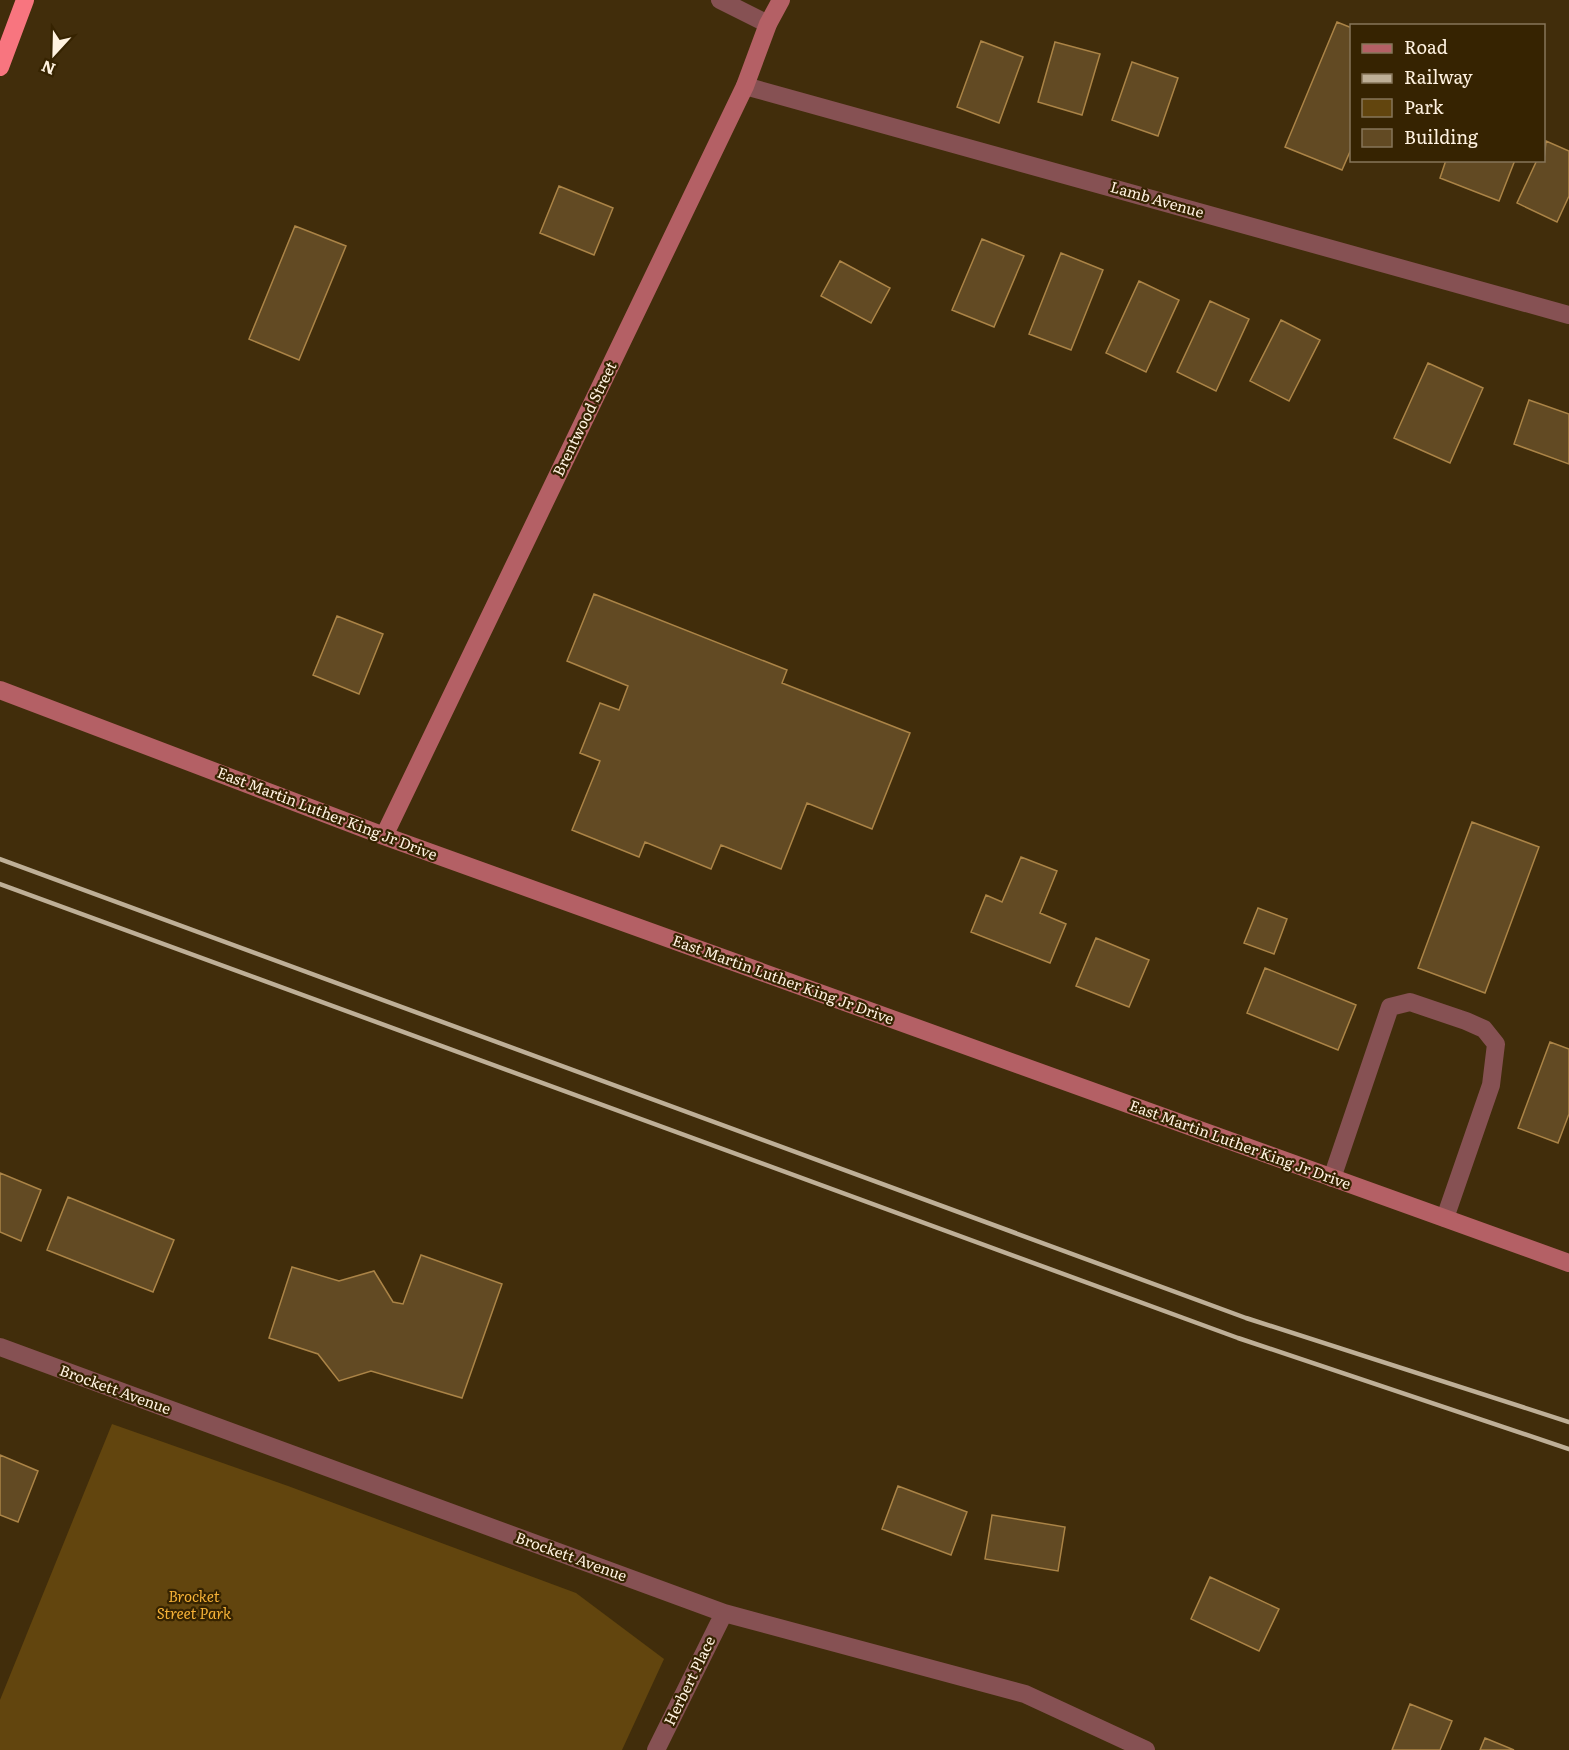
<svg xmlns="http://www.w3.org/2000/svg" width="1569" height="1750" viewBox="0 0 1569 1750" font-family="Literata,serif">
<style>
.green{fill:#62450e}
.building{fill:#624a23;stroke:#ab8447;stroke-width:1.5}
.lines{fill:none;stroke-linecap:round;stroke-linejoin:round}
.lane{stroke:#865153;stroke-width:18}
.street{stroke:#865153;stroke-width:18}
.secondary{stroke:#b46065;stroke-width:18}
.highway{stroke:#f8757f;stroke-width:18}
.rail{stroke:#beaf97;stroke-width:4.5}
.labels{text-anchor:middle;stroke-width:4.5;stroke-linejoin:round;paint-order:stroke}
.street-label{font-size:15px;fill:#fff2e0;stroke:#362301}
.park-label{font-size:15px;font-style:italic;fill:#f6b237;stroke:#362301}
</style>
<rect width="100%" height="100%" fill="#412d0b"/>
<path class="green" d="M112,1424L288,1486L576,1593L664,1659L622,1750H0V1700Z"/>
<path class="building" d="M1337,22L1352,28V147L1342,170L1285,147Z
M981,41L1023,57L999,123L957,107Z
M1055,42L1100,54L1082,115L1038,102Z
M1132,62L1178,78L1158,136L1112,120Z
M1546,141L1569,151V196L1557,222L1517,203L1537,160H1544Z
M1446,160H1515L1499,201L1440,178Z
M559,186L613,208L594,255L540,233Z
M295,226L346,246L299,360L249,339Z
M982,239L1024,256L994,327L952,310Z
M1061,253L1103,270L1071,350L1029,334Z
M840,261L890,288L871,323L821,296Z
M1139,281L1179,300L1146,372L1106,353Z
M1210,301L1249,319L1216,391L1177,372Z
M1281,320L1320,340L1289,401L1250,381Z
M1428,363L1483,388L1450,463L1394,438Z
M1529,400L1569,414V464L1514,444Z
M594,594L787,670L782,683L910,733L872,829L807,803L781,869L721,845L711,869L645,842L639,857L572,830L600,761L580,753L600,703L619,710L628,686L567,661Z
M337,616L383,634L359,694L313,675Z
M1472,822L1539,847L1485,993L1418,968Z
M1021,857L1057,871L1040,913L1066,924L1050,963L971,932L986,895L1002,902Z
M1258,908L1287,919L1274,954L1244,943Z
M1096,938L1149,960L1129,1007L1076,986Z
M1265,968L1356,1005L1338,1050L1247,1013Z
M1550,1042L1569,1049V1114L1558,1143L1518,1128Z
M0,1173L41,1190L21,1241L0,1232Z
M68,1197L174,1240L153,1292L47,1250Z
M421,1255L502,1284L462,1398L371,1371L339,1381L318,1354L269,1338L292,1267L339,1281L374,1271L393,1302L403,1304Z
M0,1455L38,1471L18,1522L0,1515Z
M898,1486L967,1512L951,1555L882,1529Z
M992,1515L1065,1527L1058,1571L985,1559Z
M1210,1577L1279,1609L1259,1651L1191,1619Z
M1410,1704L1452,1721L1440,1750H1392Z
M1485,1738L1514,1750H1480Z"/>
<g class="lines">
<path class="lane" d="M720,0L768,24
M1332,1178L1390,1007L1410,1002L1466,1021L1484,1029L1496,1044L1491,1085L1445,1218"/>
<path class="street" d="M745,86L1569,315
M0,1347L724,1613L1025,1694L1146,1750
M656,1750L724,1613"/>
<path class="secondary" d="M0,690L384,836L1569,1263
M384,836L745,86L768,24L781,0"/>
<path class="highway" d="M0,67L25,0"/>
<path class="rail" d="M0,859L1246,1318L1569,1422
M0,884L1238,1338L1569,1449"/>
</g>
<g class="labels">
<g class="street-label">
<text transform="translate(1157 200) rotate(16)" y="5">Lamb Avenue</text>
<text transform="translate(585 419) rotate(-64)" y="5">Brentwood Street</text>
<text transform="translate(327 814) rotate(21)" y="5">East Martin Luther King Jr Drive</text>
<text transform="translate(783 980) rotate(20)" y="5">East Martin Luther King Jr Drive</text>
<text transform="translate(1240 1145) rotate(20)" y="5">East Martin Luther King Jr Drive</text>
<text transform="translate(115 1390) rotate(20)" y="5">Brockett Avenue</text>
<text transform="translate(571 1557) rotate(20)" y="5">Brockett Avenue</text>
<text transform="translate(690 1681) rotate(-64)" y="5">Herbert Place</text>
</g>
<g class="park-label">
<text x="194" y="1602">Brocket<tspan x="194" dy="17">Street Park</tspan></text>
</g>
</g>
<rect x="1350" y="24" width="195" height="138" fill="#362301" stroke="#86765a" stroke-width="1.5"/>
<rect x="1362" y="44" width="30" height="9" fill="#b46065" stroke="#86765a" stroke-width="1.5"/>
<text x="1404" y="54" font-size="18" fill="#fff2e0">Road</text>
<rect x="1362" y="74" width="30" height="9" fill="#beaf97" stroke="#86765a" stroke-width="1.5"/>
<text x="1404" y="84" font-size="18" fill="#fff2e0">Railway</text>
<rect x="1362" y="99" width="30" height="18" fill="#62450e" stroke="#86765a" stroke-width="1.5"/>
<text x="1404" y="114" font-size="18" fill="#fff2e0">Park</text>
<rect x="1362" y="129" width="30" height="18" fill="#624a23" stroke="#86765a" stroke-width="1.5"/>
<text x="1404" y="144" font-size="18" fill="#fff2e0">Building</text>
<g transform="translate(54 54) rotate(202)" stroke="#362301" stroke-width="4.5" paint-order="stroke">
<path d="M0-4.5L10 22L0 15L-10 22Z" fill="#fff2e0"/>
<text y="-9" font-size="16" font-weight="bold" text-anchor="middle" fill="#fff2e0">N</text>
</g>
</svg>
